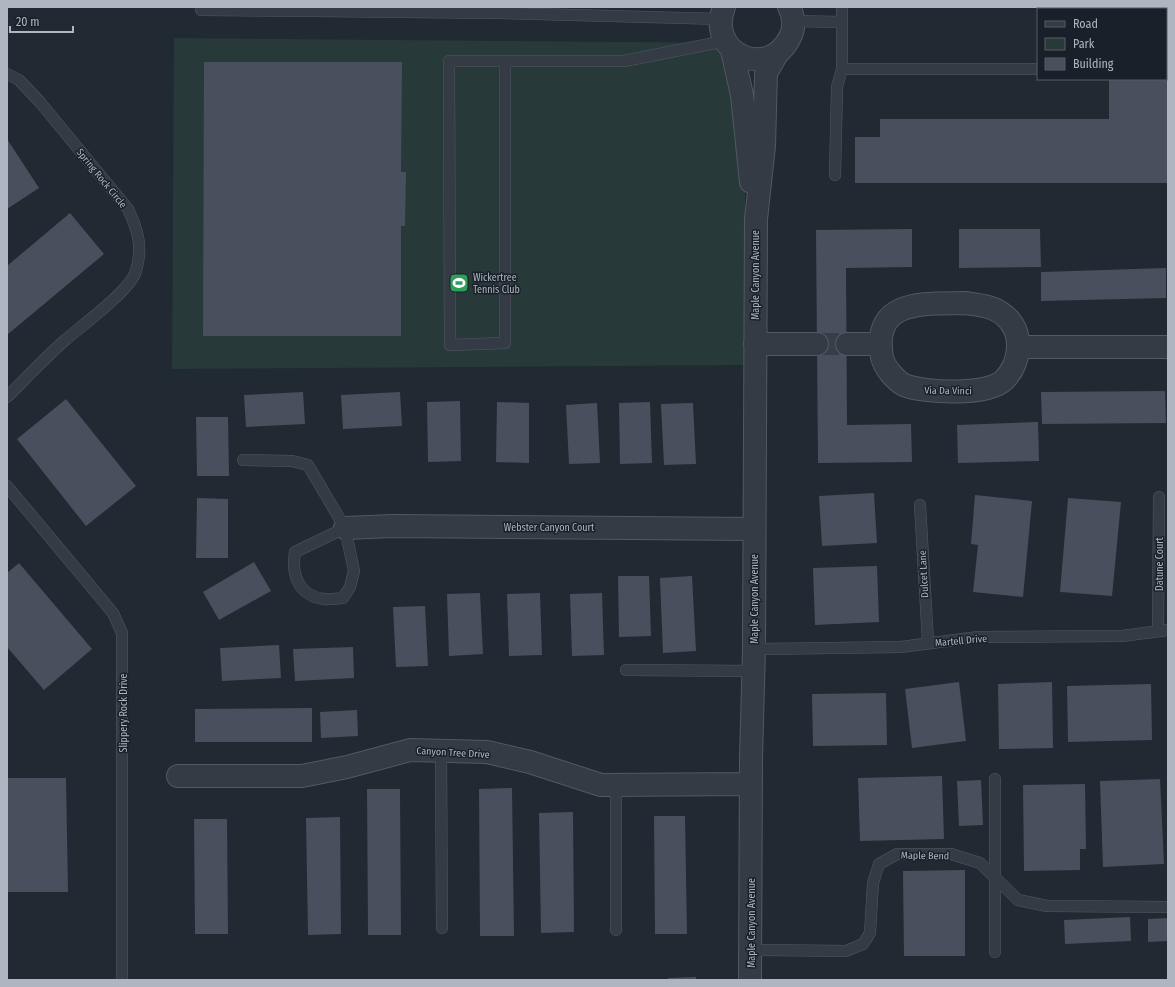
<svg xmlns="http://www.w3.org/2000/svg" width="1175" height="987" viewBox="0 0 1175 987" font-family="'Fira Sans Condensed',sans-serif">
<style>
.green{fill:#273939}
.building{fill:#48505d}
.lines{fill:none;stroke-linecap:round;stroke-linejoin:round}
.minor-tunnel{stroke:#363e48;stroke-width:22;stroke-dasharray:22 11;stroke-linecap:butt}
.service-casing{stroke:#525962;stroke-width:12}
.minor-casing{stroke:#525962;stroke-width:24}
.service{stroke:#343b44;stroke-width:11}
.minor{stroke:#343b44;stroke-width:22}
.labels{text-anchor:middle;stroke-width:3;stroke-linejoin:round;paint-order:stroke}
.street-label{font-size:10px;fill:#aeb6c1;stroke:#1a2029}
.poi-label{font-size:10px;fill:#aeb6c1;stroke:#1a2029;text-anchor:start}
</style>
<rect width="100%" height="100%" fill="#212933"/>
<path class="green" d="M174,38L746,43L744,365L172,369Z"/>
<path class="building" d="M1109,7H1168V183H855V137H880V119H1109V79H1166V9H1109Z
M204,62H402L401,172H406L405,226H401V336H203Z
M7,139L39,188L7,209Z
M70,213L104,254L7,335V266Z
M912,229V267L846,268L847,425L911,424L912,462L818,463L816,230Z
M959,229H1040L1041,267L959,268Z
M1166,268V298L1041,301V272Z
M1165,391L1166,423L1042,424L1041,392Z
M303,392L305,424L246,427L244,395Z
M400,392L402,426L343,429L341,395Z
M66,399L136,486L86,526L17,439Z
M460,401L461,461L428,462L427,402Z
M497,402L529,403V463L496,462Z
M650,402L652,463L620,464L619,403Z
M597,403L600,463L569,464L566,405Z
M693,403L696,464L664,465L661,404Z
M196,417H228L229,476H197Z
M1038,422L1039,461L958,463L957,425Z
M874,493L877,543L822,546L819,496Z
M975,495L1032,501L1023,597L973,592L978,545L971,544Z
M197,498L228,499V558H196Z
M1068,498L1121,502L1112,596L1060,592Z
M254,562L271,591L219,620L203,592Z
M19,563L92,649L44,690L7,647V573Z
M877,566L879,622L815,625L813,568Z
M618,576H649L651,636L619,637Z
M692,576L696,651L663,653L660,578Z
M480,593L483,654L449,656L447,594Z
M540,593L542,655L509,656L507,594Z
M602,593L604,655L572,656L570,594Z
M425,606L428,666L396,667L393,607Z
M279,645L281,678L222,681L220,648Z
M353,647L354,678L295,681L293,649Z
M959,682L966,741L912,748L905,689Z
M1052,682L1053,748L999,749L998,684Z
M1151,684L1152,740L1068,742L1067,686Z
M886,693L887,745L813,746L812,694Z
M312,708V742H195V709Z
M357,710L358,736L321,738L320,712Z
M942,776L944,839L860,841L858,778Z
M7,778H66L68,892H7Z
M1160,779L1164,864L1103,867L1100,781Z
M981,780L983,825L959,826L957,781Z
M1085,784L1086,849H1080V870L1024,871L1023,785Z
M512,788L514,936H480L479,789Z
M367,789H400L401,935H368Z
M573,812L574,932L541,933L539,813Z
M654,816H685L687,934H655Z
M340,817L341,934L308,935L306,818Z
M194,819H227L228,934H195Z
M965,870V956H904L903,871Z
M1130,917L1131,941L1065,944L1064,920Z
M1168,918V941L1148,942V919Z
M696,977V980H669L668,978Z"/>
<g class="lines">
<path class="minor-tunnel" d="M817,344H847"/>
<g class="service-casing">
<path id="service" d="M201,7V10L314,11
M314,7V11L496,13L721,19
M1081,9V7
M793,21L842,22
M505,61V343L450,345L449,61H624L725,41
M842,69H1038
M7,74L19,80L39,101L128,209C138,230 143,247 136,271C130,291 81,326 64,341C44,359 26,378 7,397
M835,175L837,87L842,69V7
M243,460L292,461L308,465L345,528L354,571L350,587L343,598C337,598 330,600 324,599C299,596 291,575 295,552L345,528
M7,486L113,613L122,633V980
M920,505L928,642
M1158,631L1159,497
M754,649L901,647L978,637L1122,636L1168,630
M626,670L754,671
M441,751L442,928
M995,779V952
M616,785V930
M751,950L846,951L863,944L870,933L873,883L879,864L897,854H951L980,863L1018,900L1047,906L1168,907"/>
</g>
<g class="minor-casing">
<path id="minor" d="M724,7C706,54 769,81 790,37C795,28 794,16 789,7
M732,50L742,95L751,182
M965,303C979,305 994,306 1005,316C1024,332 1021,363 1004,380C988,396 924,393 904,385C895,380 884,367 882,357C872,298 925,304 965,303Z
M755,344H817
M847,344H880
M1019,347H1168
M345,528L393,526L753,529
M178,776H302L347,767L410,750L487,752L530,762L601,785L751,784
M750,980L751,759L754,649L756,219L764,146L766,73L777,54"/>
</g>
<use href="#service" class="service"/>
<use href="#minor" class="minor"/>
</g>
<defs>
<g id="stadium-square" transform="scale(1)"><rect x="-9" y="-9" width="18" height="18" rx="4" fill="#2e9e5b" stroke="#1a2029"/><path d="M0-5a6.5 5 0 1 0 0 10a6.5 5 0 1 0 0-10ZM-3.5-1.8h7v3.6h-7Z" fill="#fff"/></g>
</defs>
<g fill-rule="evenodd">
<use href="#stadium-square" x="459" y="283"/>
</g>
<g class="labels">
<g class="street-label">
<text transform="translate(102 178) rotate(51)" y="4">Spring Rock Circle</text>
<text transform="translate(755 275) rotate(-90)" y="4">Maple Canyon Avenue</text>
<text transform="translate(948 390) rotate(1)" y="4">Via Da Vinci</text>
<text x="549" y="531">Webster Canyon Court</text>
<text transform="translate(1159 564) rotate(-90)" y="4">Datune Court</text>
<text transform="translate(923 574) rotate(-93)" y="4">Dulcet Lane</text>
<text transform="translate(754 599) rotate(-90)" y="4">Maple Canyon Avenue</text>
<text transform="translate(961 640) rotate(-5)" y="4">Martell Drive</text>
<text transform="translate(123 713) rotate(-90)" y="4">Slippery Rock Drive</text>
<text transform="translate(453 752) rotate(3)" y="4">Canyon Tree Drive</text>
<text transform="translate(925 855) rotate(1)" y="4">Maple Bend</text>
<text transform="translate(751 923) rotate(-90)" y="4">Maple Canyon Avenue</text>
</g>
<g class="poi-label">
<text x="473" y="281">Wickertree<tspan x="473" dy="12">Tennis Club</tspan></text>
</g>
</g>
<rect width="1175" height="987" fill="none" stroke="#aeb6c1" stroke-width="16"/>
<rect x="1037" y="8" width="130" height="72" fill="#1a2029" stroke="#555c66"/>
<rect x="1045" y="21" width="20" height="6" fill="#343b44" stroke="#555c66"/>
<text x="1073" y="28" font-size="12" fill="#aeb6c1">Road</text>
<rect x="1045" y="38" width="20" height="12" fill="#273939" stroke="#555c66"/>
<text x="1073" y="48" font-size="12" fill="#aeb6c1">Park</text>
<rect x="1045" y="58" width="20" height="12" fill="#48505d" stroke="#555c66"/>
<text x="1073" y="68" font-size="12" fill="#aeb6c1">Building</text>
<path d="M10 26v6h63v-6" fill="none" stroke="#aeb6c1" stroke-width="2"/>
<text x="16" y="26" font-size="12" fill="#aeb6c1" stroke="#1a2029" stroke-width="3" paint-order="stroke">20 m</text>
</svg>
